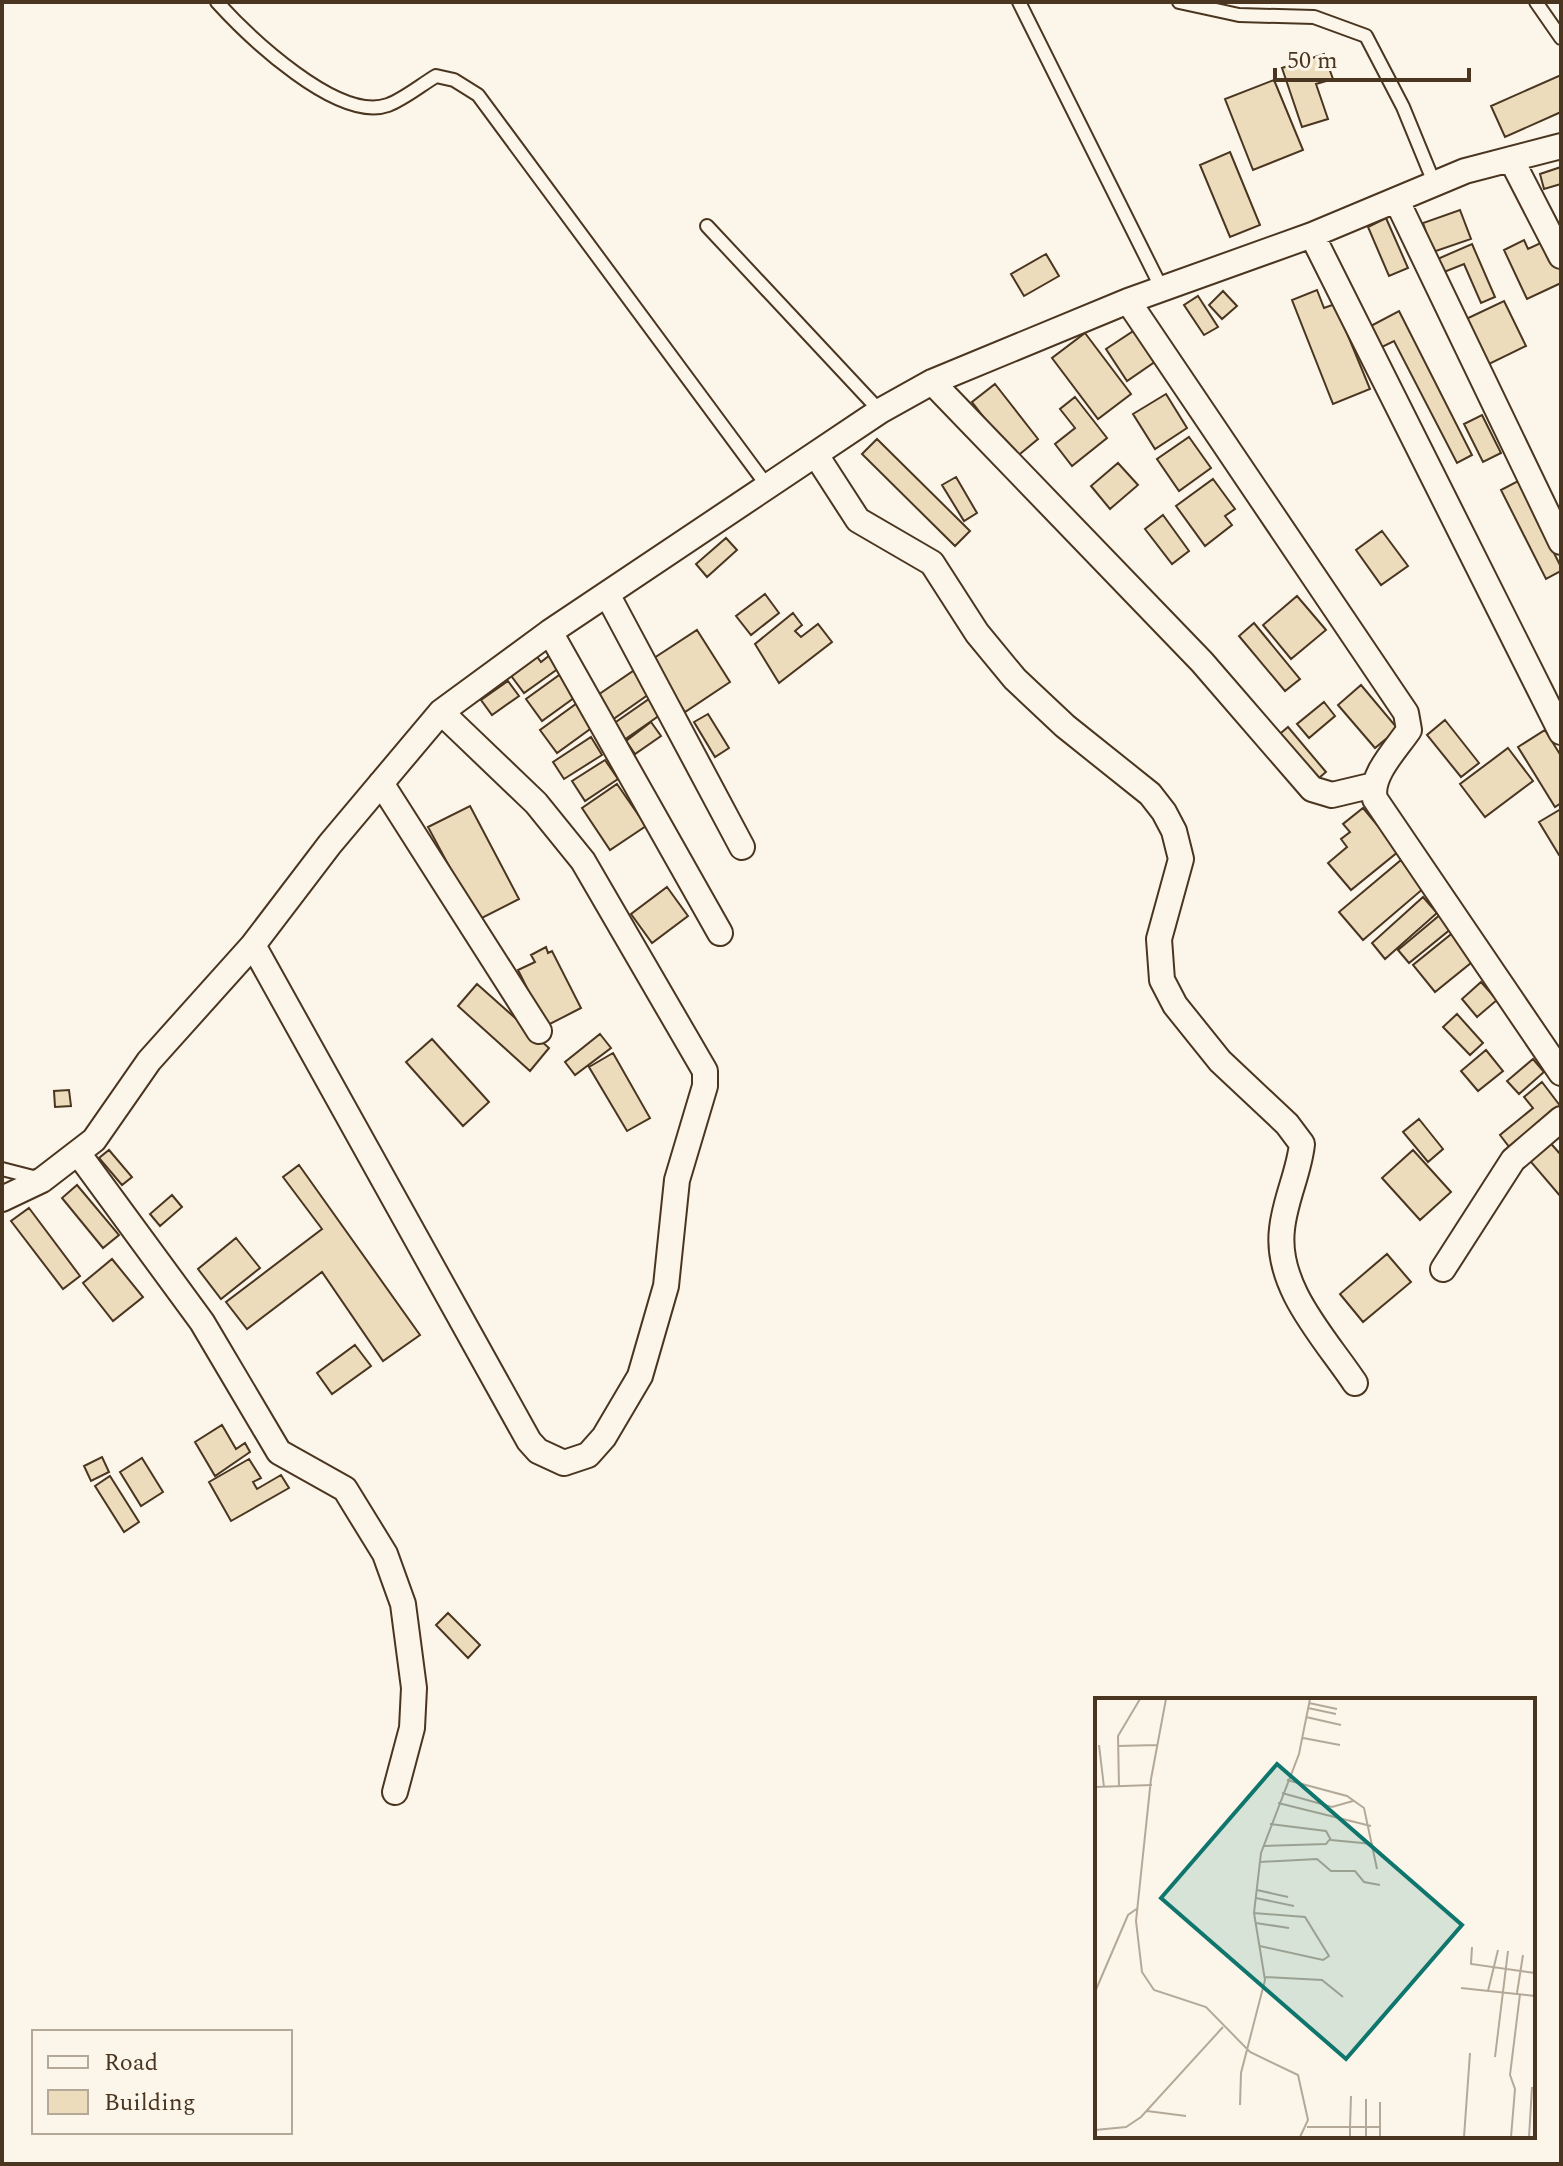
<svg xmlns="http://www.w3.org/2000/svg" width="1563" height="2166" viewBox="0 0 1563 2166" font-family="Spectral,serif">
<style>
.building{fill:#ecdcbc;stroke:#4a3520;stroke-width:2}
.lines{fill:none;stroke-linecap:round;stroke-linejoin:round}
.service-casing{stroke:#4a3520;stroke-width:16}
.minor-casing{stroke:#4a3520;stroke-width:28}
.service{stroke:#fbf6e9;stroke-width:12}
.minor{stroke:#fbf6e9;stroke-width:24}
.inset-road{fill:none;stroke:#b4a999;stroke-width:2}
.view{fill:#0f766e;fill-opacity:0.15;stroke:#0f766e;stroke-width:4}
.inset-edge{fill:none;stroke:#4a3520;stroke-width:4}
</style>
<rect width="100%" height="100%" fill="#fbf6e9"/>
<path class="building" d="M1324,54L1333,79L1316,84L1328,119L1302,127L1282,68Z
M1561,75V112L1505,137L1491,106Z
M1274,80L1303,150L1253,170L1225,99Z
M1230,152L1260,225L1230,237L1200,165Z
M1561,167V184L1544,189L1540,174Z
M1460,210L1471,239L1433,252L1423,223Z
M1386,218L1408,268L1389,276L1368,227Z
M1524,240L1528,249L1547,240L1561,269V283L1527,299L1504,250Z
M1472,244L1495,297L1481,303L1464,264L1439,274L1433,261Z
M1046,254L1059,276L1024,296L1011,274Z
M1317,290L1324,308L1335,304L1370,389L1333,404L1292,300Z
M1223,291L1237,306L1222,319L1209,305Z
M1198,296L1218,327L1204,335L1184,305Z
M1504,301L1526,346L1487,365L1464,320Z
M1399,311L1472,455L1457,463L1394,341L1378,349L1367,328Z
M1138,328L1159,359L1127,381L1106,349Z
M1085,333L1131,394L1098,419L1052,358Z
M995,384L1038,439L1015,458L972,402Z
M1166,394L1187,428L1155,449L1133,414Z
M1075,397L1107,438L1072,466L1055,444L1075,428L1060,409Z
M1482,415L1501,453L1483,462L1464,424Z
M1189,437L1211,468L1179,491L1157,459Z
M877,439L970,531L955,546L862,454Z
M1118,463L1138,485L1110,509L1091,486Z
M956,477L977,513L964,521L942,485Z
M1213,479L1235,509L1225,516L1232,525L1205,546L1176,506Z
M1518,481L1561,567V571L1546,579L1501,490Z
M1163,515L1189,551L1172,564L1145,529Z
M1382,531L1408,566L1381,585L1356,550Z
M726,538L737,550L707,577L696,564Z
M765,594L779,613L751,635L736,616Z
M1297,596L1326,630L1291,659L1263,625Z
M793,613L802,625L795,631L801,637L818,624L832,642L779,683L755,644Z
M1254,623L1300,679L1285,691L1239,636Z
M697,630L730,682L685,712L651,660Z
M532,650L541,662L550,655L559,668L524,693L506,669Z
M636,669L652,692L612,720L595,697Z
M562,673L578,695L542,721L526,699Z
M508,681L519,696L492,715L481,700Z
M1361,685L1398,729L1375,748L1338,705Z
M649,699L660,715L624,740L613,724Z
M580,701L597,724L557,753L540,730Z
M1324,702L1335,716L1309,738L1297,724Z
M708,714L729,748L715,757L694,722Z
M1445,720L1479,763L1461,777L1427,735Z
M651,722L661,736L635,754L626,741Z
M1288,727L1326,772L1313,783L1275,738Z
M1545,730L1561,756V803L1555,807L1518,747Z
M591,737L602,755L564,779L553,762Z
M1508,748L1533,781L1485,817L1460,784Z
M605,760L618,779L585,801L572,781Z
M617,784L646,826L610,850L582,808Z
M470,806L519,899L478,920L428,827Z
M1363,808L1399,851L1351,890L1328,863L1347,847L1341,839L1350,832L1343,824Z
M1561,809V854L1559,855L1539,822Z
M1401,860L1424,888L1363,940L1339,912Z
M667,887L688,916L652,943L631,914Z
M1423,897L1437,913L1385,959L1372,943Z
M1441,914L1452,928L1409,963L1398,950Z
M1455,931L1477,958L1435,992L1413,965Z
M546,947L548,953L552,951L581,1008L546,1026L518,970L535,962L531,955Z
M1481,982L1497,1000L1477,1017L1462,999Z
M477,984L549,1048L530,1071L458,1006Z
M1457,1014L1483,1043L1470,1055L1443,1027Z
M600,1034L611,1048L575,1075L565,1062Z
M432,1039L489,1102L463,1126L406,1062Z
M1486,1050L1503,1071L1478,1091L1461,1071Z
M613,1053L650,1118L627,1131L589,1067Z
M1533,1059L1544,1072L1519,1094L1507,1081Z
M1542,1082L1561,1107L1510,1148L1500,1135L1533,1108L1524,1097Z
M69,1090L71,1106L55,1107L54,1091Z
M1419,1119L1443,1149L1428,1162L1403,1132Z
M1546,1138L1561,1155V1197L1525,1155Z
M109,1150L132,1177L122,1185L99,1158Z
M1413,1150L1451,1192L1420,1220L1382,1178Z
M299,1165L420,1335L383,1361L322,1272L247,1329L226,1302L322,1229L283,1177Z
M77,1185L119,1235L103,1248L62,1198Z
M172,1195L182,1207L160,1226L150,1214Z
M29,1208L80,1276L63,1289L11,1221Z
M236,1238L260,1268L221,1299L198,1269Z
M1387,1254L1411,1282L1363,1322L1340,1294Z
M112,1259L143,1297L113,1321L83,1283Z
M355,1345L371,1366L332,1394L317,1373Z
M222,1425L236,1449L245,1443L250,1452L215,1476L195,1442Z
M102,1457L109,1472L91,1481L84,1466Z
M142,1458L163,1492L141,1506L120,1472Z
M249,1459L261,1478L253,1482L257,1489L281,1475L289,1488L231,1521L209,1482Z
M110,1476L139,1522L124,1532L95,1486Z
M448,1613L480,1645L468,1658L436,1625Z"/>
<g class="lines">
<g class="service-casing">
<path id="service" d="M217,2C248,36 338,123 388,105C404,99 421,85 436,76L454,80L478,95L768,487
M1019,2L1162,289
M1179,2L1239,15L1314,17L1366,36L1403,107L1435,185
M1536,2L1561,38
M707,226L880,411
M2,1169L41,1179"/>
</g>
<g class="minor-casing">
<path id="minor" d="M1511,159L1561,256
M1397,201L1561,542
M1312,235L1561,732
M1128,301L1406,713L1409,730C1397,748 1369,776 1375,799L1561,1073
M932,382L1202,662L1312,789L1332,795L1374,785
M816,455L858,520L932,563L977,633L1015,679L1065,726L1150,794L1164,812L1174,831L1181,859L1159,939L1162,980L1175,1005L1220,1061L1287,1124L1302,1144C1299,1173 1285,1199 1282,1229C1275,1287 1325,1338 1355,1383
M607,594L742,847
M550,632L720,933
M381,783L539,1031
M253,945L529,1441L538,1451L564,1463L588,1455L604,1437L640,1376L666,1286L677,1180L705,1086V1071L583,861L536,803L441,712
M78,1153L202,1322L279,1452L345,1489L385,1554L403,1604L414,1688L412,1728L395,1792
M2,1199L42,1180L94,1140L149,1061L253,945L330,844L441,712L550,632L880,411L932,382L1128,301L1312,235L1465,171L1561,146
M1443,1269L1513,1160L1561,1119"/>
</g>
<use href="#service" class="service"/>
<use href="#minor" class="minor"/>
</g>
<g transform="translate(1095 1698)">
<rect width="440" height="440" fill="#fbf6e9"/>
<path class="inset-road" d="M71,1L56,81L41,223L47,274L59,292L111,309L155,354L203,377L213,422L205,439M214,5L242,11M213,10L241,16M211,19L246,27M208,40L245,47M4,47L9,89M23,48L62,47M192,82L252,98L269,110L282,171M0,89L57,87M24,89L23,38L45,1M187,95L237,109L258,103M183,105L276,128M175,126L231,133L236,142L278,146M168,148L231,146L235,141M165,164L222,161L236,173H260L269,184L285,187M162,192L193,199M161,200L199,208M159,215L210,219L234,258L228,262L165,248M161,225L194,230M377,249L376,266L440,275M170,279L227,282L248,299M366,290L440,298M393,293L403,252M0,294L33,217L43,210M422,295L428,257M400,359L413,253M256,398L255,429H285M145,407L146,375L170,282L159,215L166,155L204,56L215,1M52,413L91,418M212,429H255V439M0,432L31,429L46,419L128,329M271,439V401M285,439V404M369,439L375,355M416,439L420,391L415,377L425,296M434,439L437,389"/>
<path class="view" d="M182,66L367,227L251,361L66,200Z"/>
<rect width="440" height="440" class="inset-edge"/>
</g>
<rect width="1563" height="2166" fill="none" stroke="#4a3520" stroke-width="8"/>
<rect x="32" y="2030" width="260" height="104" fill="#fbf6e9" stroke="#b4a999" stroke-width="2"/>
<rect x="48" y="2056" width="40" height="12" fill="#fbf6e9" stroke="#b4a999" stroke-width="2"/>
<text x="104" y="2070" font-size="24" fill="#4a3520">Road</text>
<rect x="48" y="2090" width="40" height="24" fill="#ecdcbc" stroke="#b4a999" stroke-width="2"/>
<text x="104" y="2110" font-size="24" fill="#4a3520">Building</text>
<path d="M1275 68v12h194v-12" fill="none" stroke="#4a3520" stroke-width="4"/>
<text x="1287" y="68" font-size="24" fill="#4a3520" stroke="#fbf6e9" stroke-width="6" paint-order="stroke">50 m</text>
</svg>
